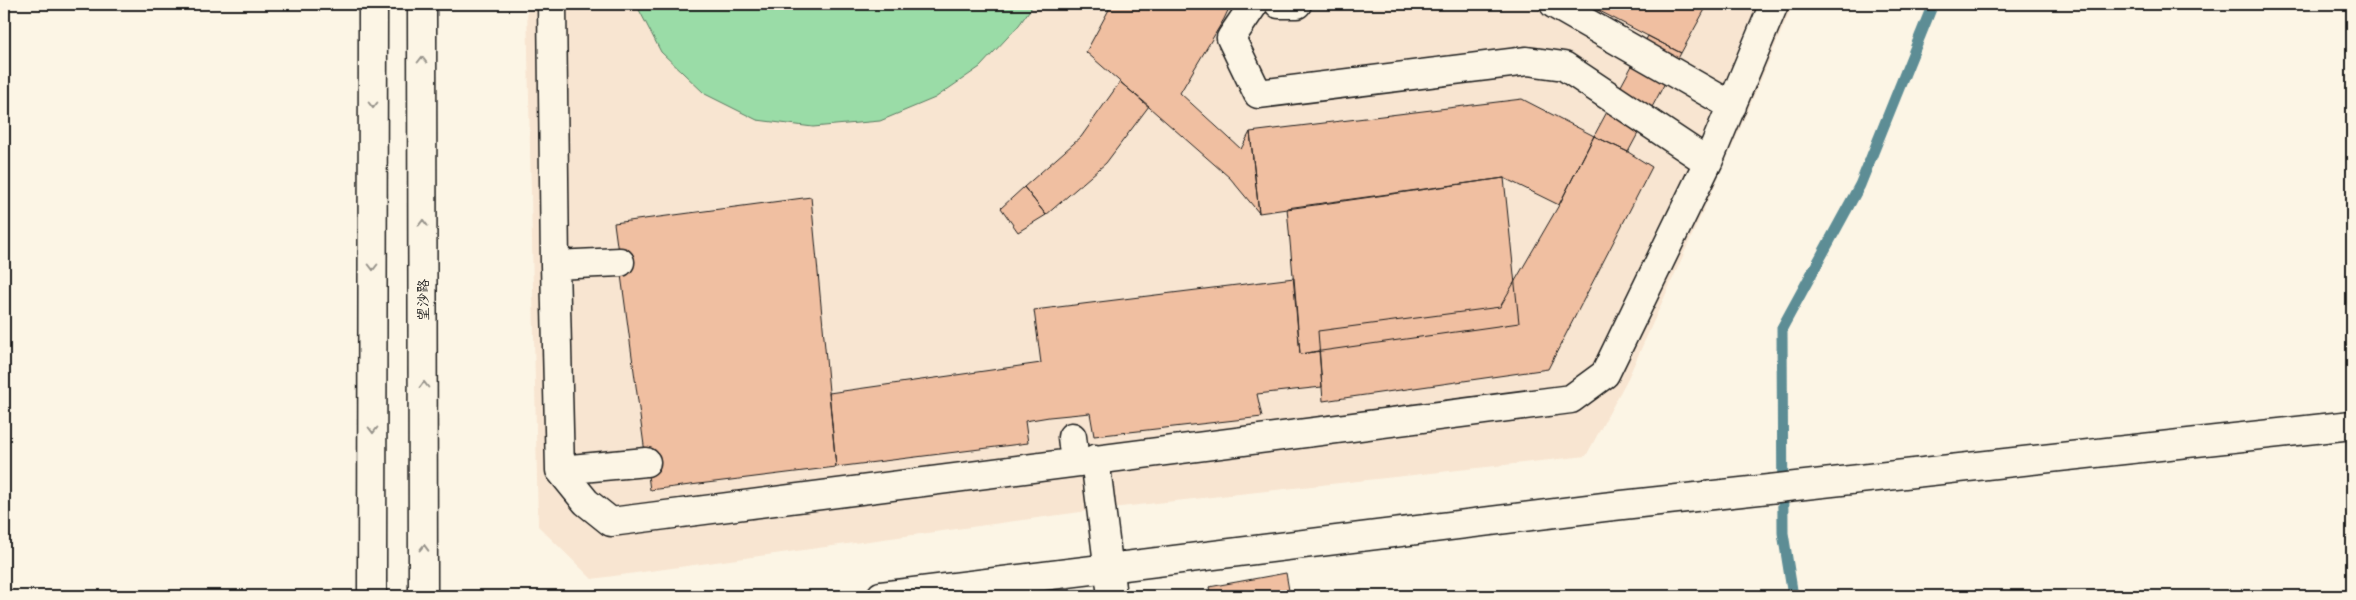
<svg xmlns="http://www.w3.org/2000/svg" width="2356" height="600" viewBox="0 0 2356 600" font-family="'Shantell Sans','LXGW WenKai TC',sans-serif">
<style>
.built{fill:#f8e5d1}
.green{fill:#9adca7;stroke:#5b7c62}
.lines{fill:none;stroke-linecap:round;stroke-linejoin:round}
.stream{stroke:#5d8d95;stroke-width:11}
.building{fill:#f0bfa1;stroke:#1c1c1c}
.minor-casing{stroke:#1c1c1c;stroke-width:31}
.tertiary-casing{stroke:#1c1c1c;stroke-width:31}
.secondary-casing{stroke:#1c1c1c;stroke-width:31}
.minor{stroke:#fcf5e5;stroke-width:28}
.tertiary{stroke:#fcf5e5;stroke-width:28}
.secondary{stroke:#fcf5e5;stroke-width:28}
.oneway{stroke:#97938b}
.labels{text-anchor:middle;stroke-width:4.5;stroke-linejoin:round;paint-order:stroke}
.street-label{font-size:14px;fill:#1c1c1c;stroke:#fcf5e5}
</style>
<rect width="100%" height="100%" fill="#fcf5e5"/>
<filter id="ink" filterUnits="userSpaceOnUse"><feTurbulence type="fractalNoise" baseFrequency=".02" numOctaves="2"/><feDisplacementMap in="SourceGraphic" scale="10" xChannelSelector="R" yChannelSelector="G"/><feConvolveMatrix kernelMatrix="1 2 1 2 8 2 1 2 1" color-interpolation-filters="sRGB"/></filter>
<g filter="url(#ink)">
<path class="built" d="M527,4H1793L1736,138L1628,378L1586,456L1102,509L592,579L538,526Z"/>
<path class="green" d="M636,4H1034L1019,25L980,67L935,98L880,121L813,127L757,120L705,94L661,52Z"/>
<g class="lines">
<path class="stream" d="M1793,596L1783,533L1782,328L1860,185L1933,4"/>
</g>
<path class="building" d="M1112,4H1231L1224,19L1180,93L1241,149L1250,132L1259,213L1230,178L1086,52Z
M1586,4H1708L1681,53Z
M1648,36L1681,53L1628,152L1594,136Z
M1120,82L1149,106L1106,163L1046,215L1024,187L1081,137Z
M1522,99L1594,136L1559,205L1504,178L1259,213L1250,132Z
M1594,136L1628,152L1652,167L1548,369L1323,401L1318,331L1500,307L1559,205Z
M1504,178L1519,323L1300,354L1287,208Z
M1024,187L1046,215L1018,232L1001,208Z
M811,197L836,467L650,490L614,223Z
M1294,278L1300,354L1319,351L1322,387L1257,394L1262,417L1094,436L1090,413L1049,417L1025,421L1028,443L836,467L829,393L1041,363L1034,310Z
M1286,573L1290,596H1211L1209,587Z"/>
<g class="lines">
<g class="minor-casing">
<path id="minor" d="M552,4L555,265L560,470L586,502L611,522L1571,399L1605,374L1708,162L1774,4
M1254,4L1231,38L1258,94L1527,61L1564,66L1708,162
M1279,4H1297
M1554,4L1732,106
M555,265L620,262
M1072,437L1075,462
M1095,459L1112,596
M560,470L646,462"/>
</g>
<g class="tertiary-casing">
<path id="tertiary" d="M881,596L1604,507L2352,425"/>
</g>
<g class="secondary-casing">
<path id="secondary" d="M422,4L423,596
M372,596L373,4"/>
</g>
<use href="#minor" class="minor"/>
<use href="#tertiary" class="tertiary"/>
<use href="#secondary" class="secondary"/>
</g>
<defs><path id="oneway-chevron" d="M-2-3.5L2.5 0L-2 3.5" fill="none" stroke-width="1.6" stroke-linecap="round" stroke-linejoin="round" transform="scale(1.25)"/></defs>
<g class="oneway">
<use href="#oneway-chevron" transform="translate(422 60) rotate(-90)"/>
<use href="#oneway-chevron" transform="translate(373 105) rotate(90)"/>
<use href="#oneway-chevron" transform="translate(423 223) rotate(-90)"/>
<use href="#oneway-chevron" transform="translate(373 267) rotate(90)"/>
<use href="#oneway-chevron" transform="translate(424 385) rotate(-90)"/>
<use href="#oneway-chevron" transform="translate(373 430) rotate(90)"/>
<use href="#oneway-chevron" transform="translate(424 548) rotate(-89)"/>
</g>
</g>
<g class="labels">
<g class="street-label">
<text transform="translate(423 300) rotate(-90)" y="5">望沙路</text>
</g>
</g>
<rect width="2356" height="600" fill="none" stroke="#fcf5e5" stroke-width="20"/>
<rect x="10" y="10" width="2336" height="580" fill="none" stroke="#1c1c1c" stroke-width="2" filter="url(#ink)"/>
</svg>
